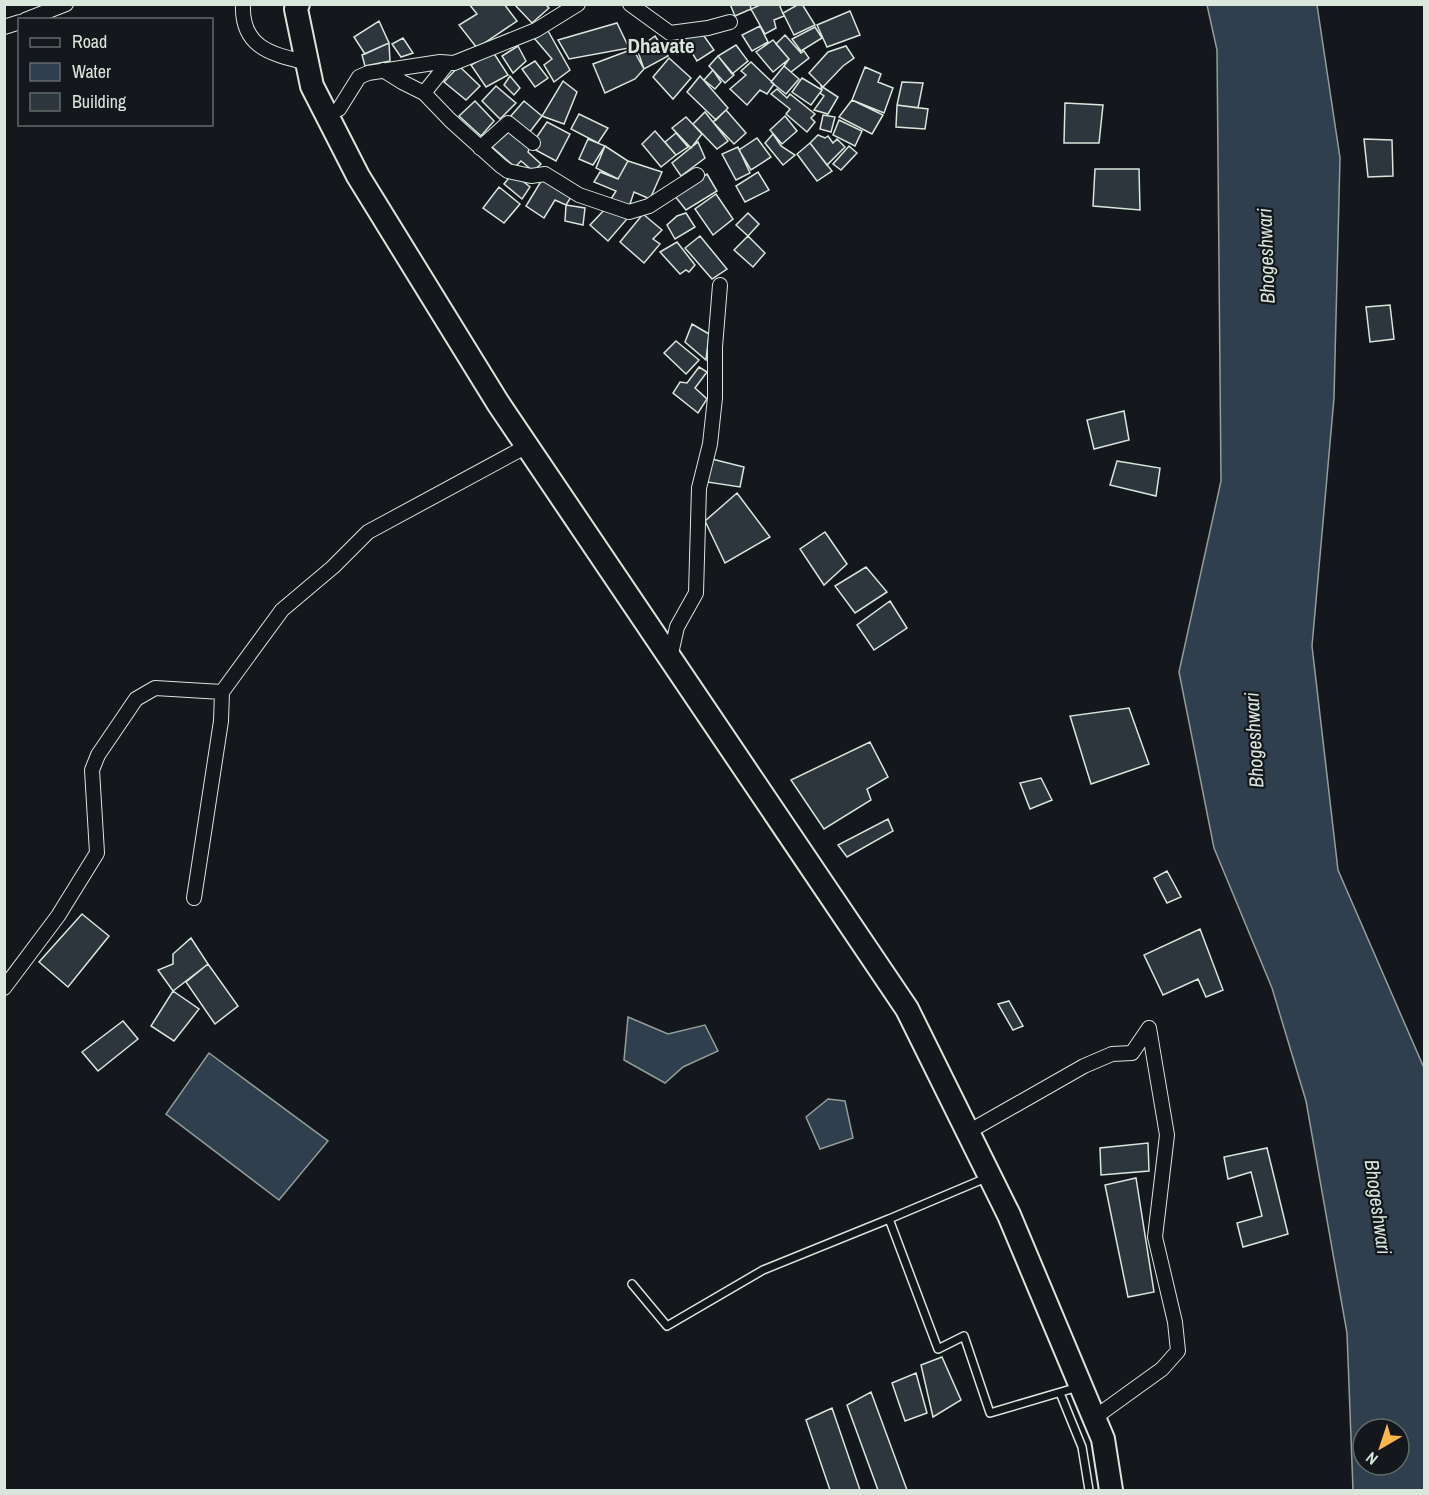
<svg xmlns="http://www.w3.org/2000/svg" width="1429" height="1495" viewBox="0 0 1429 1495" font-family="'Archivo Narrow',sans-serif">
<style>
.water{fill:#2f3f4d;stroke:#939e99;stroke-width:1.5;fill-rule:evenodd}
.building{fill:#2c363c;stroke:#d8e6dc;stroke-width:1.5}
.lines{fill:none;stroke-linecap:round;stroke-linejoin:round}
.service-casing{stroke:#d8e6dc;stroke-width:10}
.minor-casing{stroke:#d8e6dc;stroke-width:16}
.trunk-casing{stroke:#d8e6dc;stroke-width:26}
.service{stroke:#14181c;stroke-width:7}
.minor{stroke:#14181c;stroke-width:14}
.trunk{stroke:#14181c;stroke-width:22}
.labels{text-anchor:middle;stroke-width:4.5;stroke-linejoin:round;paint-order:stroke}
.water-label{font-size:20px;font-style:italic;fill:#d8e6dc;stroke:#14181c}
.quarter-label{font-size:21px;font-weight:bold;fill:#d8e6dc;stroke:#14181c}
</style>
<rect width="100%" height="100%" fill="#14181c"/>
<path class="water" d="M1207,5H1317L1340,158L1334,398L1312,646L1338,870L1424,1068V1490H1353L1347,1333L1306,1101L1272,988L1214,848L1179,672L1221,481L1217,50ZM1363,1429H1399V1465H1363Z
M628,1017L668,1034L705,1025L718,1051L683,1067L665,1083L624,1060Z
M209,1053L328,1141L279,1200L166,1114Z
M828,1099L845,1101L853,1138L820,1149L806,1117Z"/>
<path class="building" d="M469,4H504L517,21L477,48L459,25L477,14Z
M514,4H545L549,8L532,23Z
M730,4H750L751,9L735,16Z
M762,4H779L784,16L774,20L776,28L765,34L751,9Z
M799,4H802L815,25L794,35L783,13Z
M850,11L860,35L827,47L817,25Z
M379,21L389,43L365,54L354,37Z
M617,23L629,48L569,59L558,40Z
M760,26L768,42L752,51L742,35Z
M815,27L822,38L801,51L792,39Z
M547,29L570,70L554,82L544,65L552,59L534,38Z
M699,29L714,50L697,61L683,38Z
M785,35L801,53L804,51L809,58L791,72L784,66L789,59L776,44Z
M655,36L668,56L644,69L637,49Z
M403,38L413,53L401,57L392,44Z
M773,40L789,59L773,72L756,52Z
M389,43L390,61L365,66L362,55Z
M736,45L748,61L732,74L718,56Z
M518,46L526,61L513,73L502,56Z
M846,46L854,58L843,66L823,87L809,73L828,52Z
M633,49L644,69L635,79L605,93L593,64Z
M493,52L508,75L486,87L471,65Z
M718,56L734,75L725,83L709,66Z
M669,58L691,78L673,99L653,77Z
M535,61L548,78L535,87L522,69Z
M751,62L774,84L767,94L760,90L747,105L730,89L746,75L741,71Z
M459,66L480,86L466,100L444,82Z
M784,66L799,79L786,94L771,82Z
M865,67L881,74L878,82L893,88L884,113L852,100Z
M713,70L721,82L715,89L704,80Z
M510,76L520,88L514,95L504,85Z
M700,76L728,108L716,120L687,92Z
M802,78L822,90L811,105L792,92Z
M563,81L577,92L564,124L542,116Z
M902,82L923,83L918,108L897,105Z
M496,86L516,103L500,119L482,101Z
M821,86L838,97L828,114L814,110L824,96L820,93L822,90Z
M777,89L787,98L790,94L815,114L811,118L815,122L807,132L786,114L790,109L771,94Z
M852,100L883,115L872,134L839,117Z
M475,101L494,121L481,136L459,116Z
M524,101L542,116L529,133L510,117Z
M1065,103L1103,105L1099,143H1064Z
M897,105L928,109L925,129L896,127Z
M726,110L746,133L734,144L713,122Z
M705,112L728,141L717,149L693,124Z
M579,114L608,128L598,143L571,129Z
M823,115L835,117L831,132L820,129Z
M785,116L797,131L782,144L770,130Z
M686,117L702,134L691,148L672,128Z
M839,120L862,131L855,146L833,135Z
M547,122L570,134L556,161L530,147Z
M505,129L530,147L528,152L541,164L533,171L521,161L515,167L491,146Z
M655,131L676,155L661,167L642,144Z
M676,133L688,147L676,155L665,142Z
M773,134L781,146L795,155L783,165L765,143Z
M818,135L825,138L828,136L833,143L837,139L845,147L827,165L810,143Z
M757,138L771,157L751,170L739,150Z
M588,139L605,146L593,165L579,159Z
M1364,139L1392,140L1393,176L1368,177Z
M698,142L705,158L681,176L672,163Z
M810,143L832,171L817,181L797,154Z
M605,146L628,161L618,179L596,168Z
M849,146L857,153L841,170L833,164Z
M738,147L750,173L736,180L722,154Z
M628,161L662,172L650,199L634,192L629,207L611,199L616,191L594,182L600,172L618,179Z
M1095,169H1139L1140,210L1093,206Z
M758,172L769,190L745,202L736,186Z
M513,173L530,187L522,199L504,184Z
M707,174L717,191L686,210L674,195Z
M543,178L571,197L566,205L555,200L544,218L526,206Z
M499,187L520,204L504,223L483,208Z
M716,194L733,219L713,235L695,209Z
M566,205L585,208L583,225L565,221Z
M608,206L627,219L608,241L590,225Z
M686,213L695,227L675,239L667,225L677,216Z
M748,213L759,224L748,236L736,225Z
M643,214L662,230L653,239L660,244L644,263L620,242Z
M700,236L727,269L712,279L685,248Z
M748,236L765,253L753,267L734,250Z
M677,242L695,265L689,272L686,270L680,274L660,252Z
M1390,305L1394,339L1370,342L1366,307Z
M692,324L709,334L706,360L685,342Z
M676,341L699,360L686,374L664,353Z
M699,367L707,372L695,388L707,399L698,413L673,393L680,382L687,383Z
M1124,411L1129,440L1094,449L1087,420Z
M712,459L744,467L740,487L707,482Z
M1117,461L1160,468L1156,496L1110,485Z
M737,493L770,537L725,563L705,521Z
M825,532L847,564L824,585L800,549Z
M866,567L887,592L855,613L835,586Z
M890,601L907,628L874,650L857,625Z
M1129,708L1149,764L1091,784L1070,716Z
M870,742L888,777L867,789L871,800L824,829L791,780Z
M1041,778L1052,800L1030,809L1020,783Z
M888,819L893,831L847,857L838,845Z
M1167,871L1181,897L1167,903L1154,878Z
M82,914L109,936L68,987L39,962Z
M1200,929L1223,990L1206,997L1198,979L1163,995L1144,955Z
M191,938L208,964L173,991L158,970L173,964V954Z
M208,964L238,1006L215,1024L186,982Z
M173,991L199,1009L174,1041L151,1026Z
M1009,1001L1023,1026L1013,1030L998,1004Z
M123,1021L138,1039L98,1071L82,1052Z
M1148,1143L1149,1171L1101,1175L1100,1148Z
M1267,1148L1288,1234L1243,1247L1237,1223L1262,1216L1251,1172L1228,1179L1224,1157Z
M1136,1178L1154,1292L1128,1297L1105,1185Z
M942,1357L961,1400L933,1417L921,1365Z
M916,1373L927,1413L905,1421L892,1383Z
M871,1392L907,1490H878L847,1405Z
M832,1408L860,1490H830L806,1420Z"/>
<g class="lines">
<g class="service-casing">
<path id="service" d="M889,1219L986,1178
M632,1284L667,1326L763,1270L889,1219L938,1349L964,1336L990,1413L1078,1387
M1060,1393L1082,1447L1089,1490"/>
</g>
<g class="minor-casing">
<path id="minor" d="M243,4C241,48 272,54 307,63
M630,4L670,33L708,28L730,22
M25,20L66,4
M4,27L20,22
M383,70L402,82L424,93L450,120L501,166L508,171L531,176L545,174L579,195L629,212L649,206L697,175
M424,93L448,63
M326,115L339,109L359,77L368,73L440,62L454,63L536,30L578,4
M480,148L508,123L533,143
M670,658L677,627L696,593L699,488L710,444L715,398V347L720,285
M222,692L282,610L333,567L368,532L527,446
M4,988L58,916L97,853L92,770L98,755L136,699L155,688L222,692L221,721L194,898
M968,1132L1084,1066L1112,1054L1132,1053L1149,1028
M1094,1418L1162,1369L1178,1351L1175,1322L1155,1237L1167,1135L1149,1028"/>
</g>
<g class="trunk-casing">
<path id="trunk" d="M298,4L296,9L312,86L358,176L498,403L907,1009L1009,1215L1103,1439L1111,1490"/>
</g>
<use href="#service" class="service"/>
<use href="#minor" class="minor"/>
<use href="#trunk" class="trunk"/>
</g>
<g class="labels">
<g class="water-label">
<text transform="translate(1266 256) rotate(-92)" y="7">Bhogeshwari</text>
<text transform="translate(1254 740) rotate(-93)" y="7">Bhogeshwari</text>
<text transform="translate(1378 1207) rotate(82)" y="7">Bhogeshwari</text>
</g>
<g class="quarter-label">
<text x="661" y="53">Dhavate</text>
</g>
</g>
<rect width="1429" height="1495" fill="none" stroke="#d8e6dc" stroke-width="12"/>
<rect x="18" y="18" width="195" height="108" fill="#14181c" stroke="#626a69" stroke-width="1.5"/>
<rect x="30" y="38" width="30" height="9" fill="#14181c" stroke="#626a69" stroke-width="1.5"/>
<text x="72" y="48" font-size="18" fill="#d8e6dc">Road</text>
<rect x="30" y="63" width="30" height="18" fill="#2f3f4d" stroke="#626a69" stroke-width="1.5"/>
<text x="72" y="78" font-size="18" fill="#d8e6dc">Water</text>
<rect x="30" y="93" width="30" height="18" fill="#2c363c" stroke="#626a69" stroke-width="1.5"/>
<text x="72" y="108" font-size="18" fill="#d8e6dc">Building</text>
<g transform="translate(1381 1447) rotate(219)"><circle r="28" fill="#14181c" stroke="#626a69" stroke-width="1.5"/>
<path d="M0-4.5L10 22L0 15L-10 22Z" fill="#ffb74d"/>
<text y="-9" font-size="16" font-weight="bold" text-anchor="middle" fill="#d8e6dc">N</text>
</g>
</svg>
